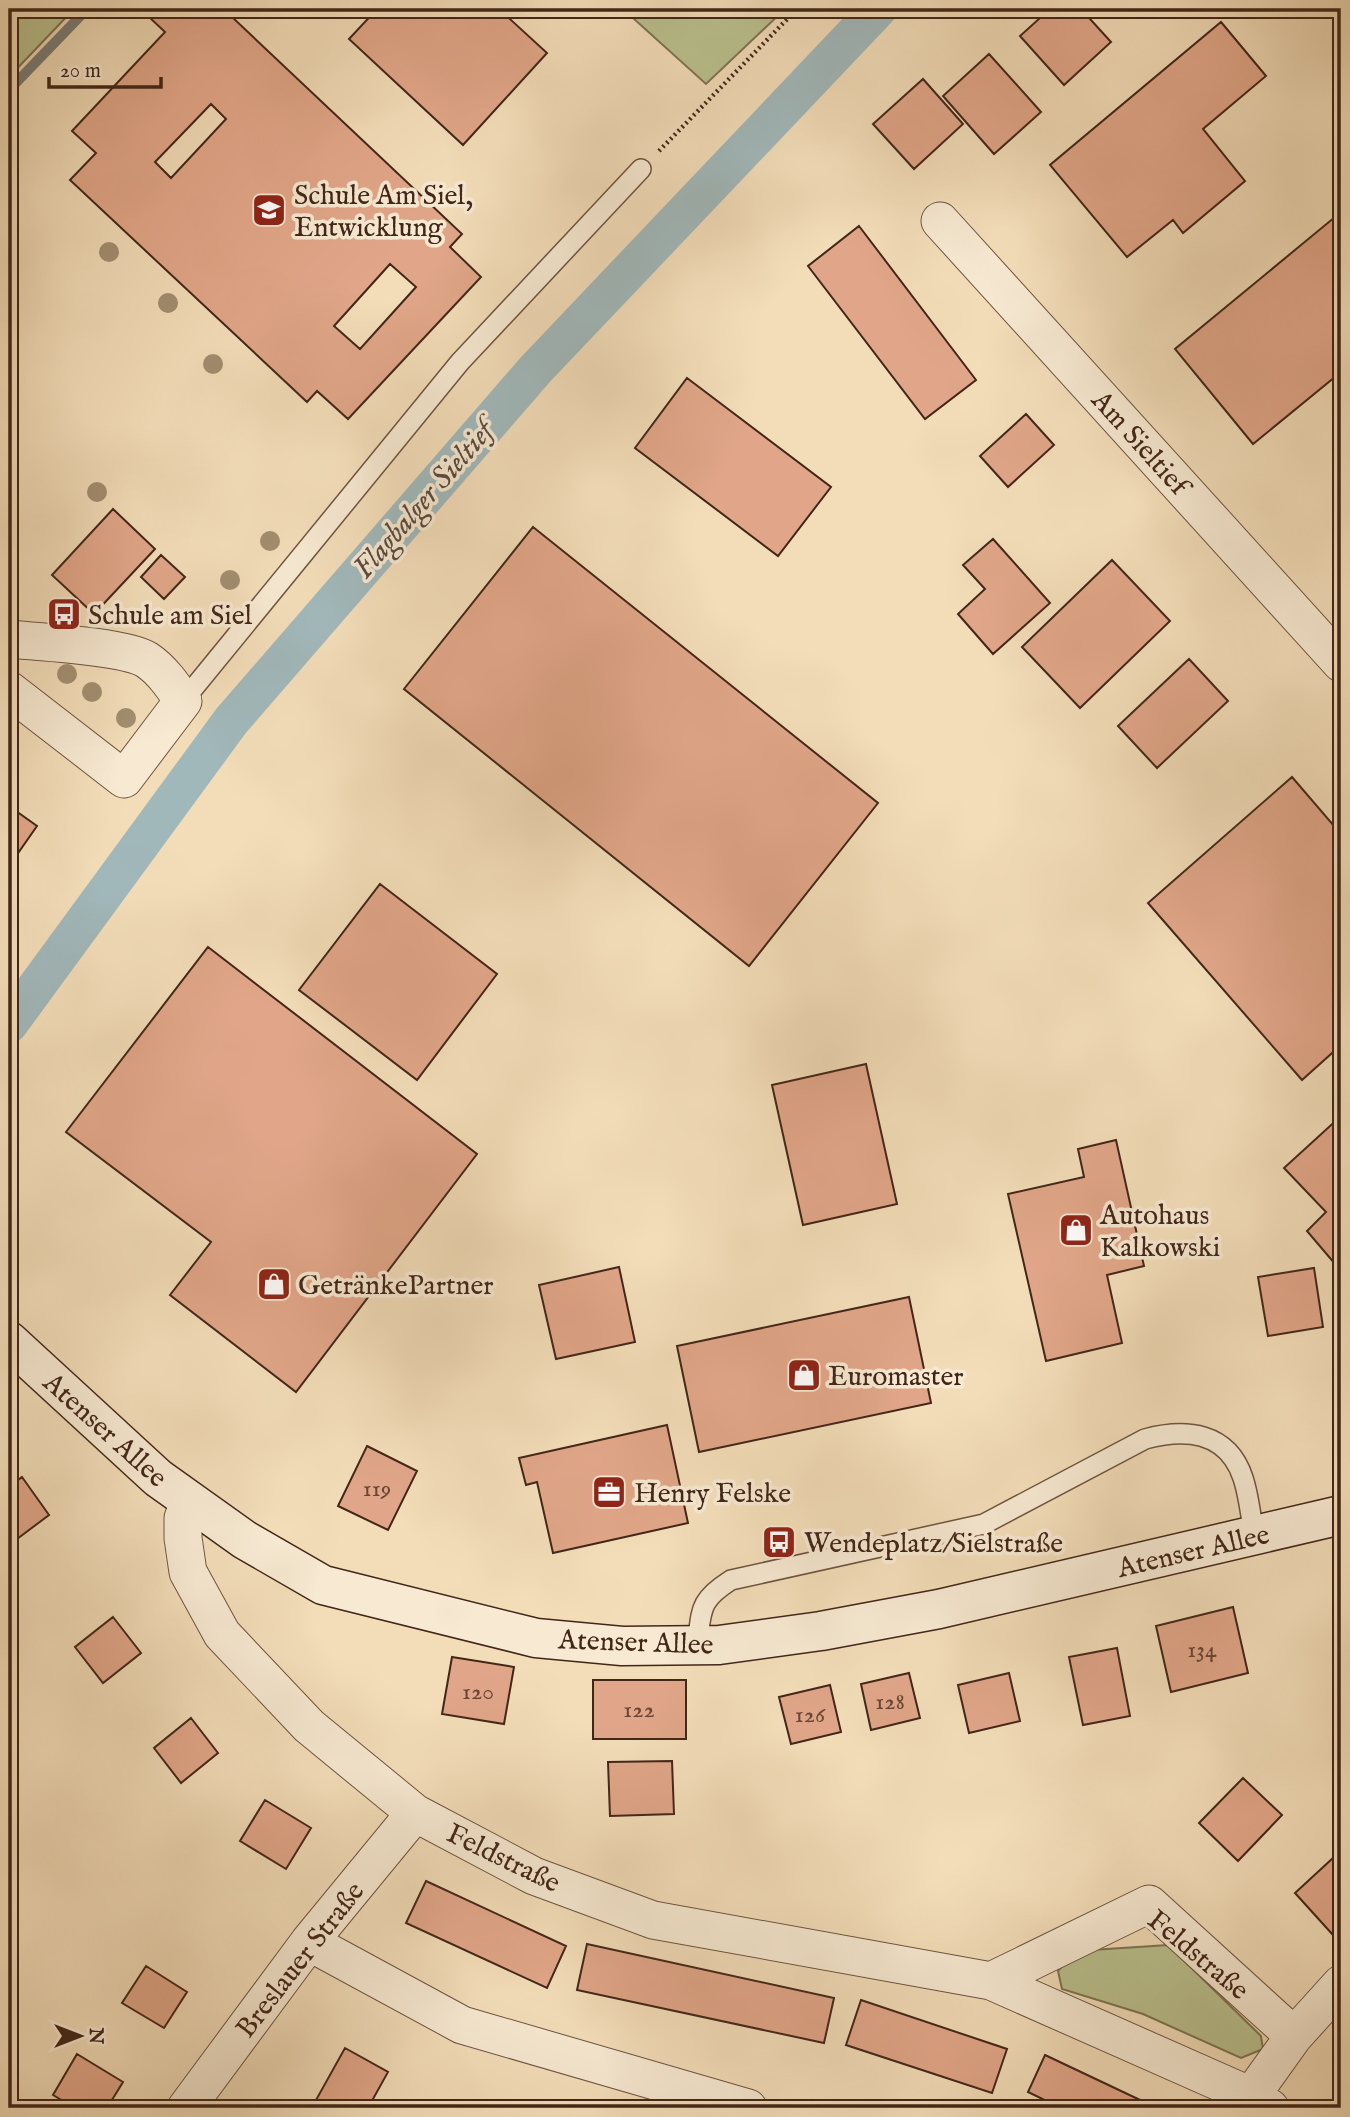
<svg xmlns="http://www.w3.org/2000/svg" width="1350" height="2117" viewBox="0 0 1350 2117" font-family="'IM FELL English',serif">
<style>
.green{fill:#bac18f;stroke:#7e7454;stroke-width:2}
.lines{fill:none;stroke-linecap:round;stroke-linejoin:round}
.stream{stroke:#7b7e7a;stroke-width:10}
.canal{stroke:#a1b8bb;stroke-width:38}
.building{fill:#e1a689;stroke:#422618;stroke-width:2;fill-rule:evenodd}
.lane-casing{stroke:#6e5440;stroke-width:22}
.street-casing{stroke:#6e5440;stroke-width:39}
.secondary-casing{stroke:#422618;stroke-width:41}
.path{stroke:#422618;stroke-width:4.5;stroke-dasharray:2 3.5;stroke-linecap:butt}
.lane{stroke:#f7e9d2;stroke-width:19}
.street{stroke:#f7e9d2;stroke-width:37}
.secondary{stroke:#f7e9d2;stroke-width:38}
.tree{fill:#a28e71}
.labels{text-anchor:middle;stroke-width:7;stroke-linejoin:round;paint-order:stroke}
.number-label{font-size:24px;fill:#6a4634}
.poi-label{font-size:28px;fill:#422618;stroke:#f7e9d2;text-anchor:start}
.street-label{font-size:28px;fill:#422618;stroke:#f7e9d2}
.water-label{font-size:30px;font-style:italic;fill:#5a4a41;stroke:#f7e9d2}
</style>
<rect width="100%" height="100%" fill="#f3ddb9"/>
<filter id="stains"><feTurbulence type="fractalNoise" baseFrequency=".00286" numOctaves="4"/><feColorMatrix values="0 0 0 0 .2 0 0 0 0 .09 0 0 0 0 .02 0 0 0 .5 -.17"/></filter>
<radialGradient id="worn" r=".72"><stop offset=".6" stop-color="#630" stop-opacity="0"/><stop offset="1" stop-color="#630" stop-opacity=".3"/></radialGradient>
<path class="green" d="M9,9H74L9,77Z
M623,9H785L706,84Z
M1168,1945L1261,2036L1263,2049L1241,2058L1143,2014L1062,1989L1058,1971L1076,1951Z"/>
<g class="lines">
<path class="stream" d="M9,90L87,9"/>
<path class="canal" d="M9,1024L231,721L535,370L878,9"/>
</g>
<path class="building" d="M157,9H239L232,17L462,234L450,247L481,277L348,419L317,391L307,402L70,180L96,153L72,131L165,32L149,17ZM211,104L226,119L171,178L155,162ZM390,264L416,287L360,349L334,326Z
M377,9H499L547,53L463,145L349,39Z
M1050,9H1081L1111,42L1064,85L1020,36Z
M1221,22L1266,76L1203,129L1245,181L1183,233L1173,220L1127,257L1050,165Z
M989,54L1041,112L994,154L943,96Z
M923,79L963,124L914,169L873,124Z
M1341,212V372L1253,444L1175,349Z
M859,226L976,380L925,419L808,266Z
M687,378L831,487L778,556L635,448Z
M1026,414L1054,445L1008,487L980,456Z
M113,509L155,549L94,614L52,575Z
M533,527L878,803L749,966L404,689Z
M993,539L1050,603L993,654L958,614L985,589L963,565Z
M161,555L185,577L164,599L141,577Z
M1112,560L1170,621L1080,708L1022,647Z
M1189,659L1228,701L1157,768L1118,726Z
M1292,777L1341,834V1045L1302,1080L1148,903Z
M9,806L37,826L9,866Z
M380,884L497,974L417,1080L299,990Z
M208,947L477,1154L296,1392L170,1295L211,1242L66,1132Z
M866,1064L897,1204L803,1225L772,1085Z
M1341,1116V1271L1307,1231L1326,1212L1284,1168Z
M1116,1140L1144,1266L1107,1275L1122,1343L1046,1361L1008,1194L1084,1177L1078,1149Z
M619,1267L635,1342L556,1359L539,1285Z
M1314,1268L1323,1327L1268,1336L1258,1277Z
M909,1297L931,1403L699,1452L677,1346Z
M667,1425L688,1523L553,1553L537,1482L526,1485L519,1458Z
M367,1446L417,1471L388,1530L338,1506Z
M22,1477L49,1515L9,1545V1487Z
M1233,1607L1248,1673L1171,1692L1156,1626Z
M113,1617L141,1653L103,1683L75,1647Z
M1117,1648L1130,1716L1083,1725L1069,1657Z
M452,1657L514,1667L504,1724L442,1714Z
M909,1673L920,1718L871,1730L861,1684Z
M1009,1673L1020,1721L969,1733L958,1685Z
M593,1680H686V1739H593Z
M830,1685L841,1732L791,1744L779,1697Z
M191,1718L218,1753L181,1783L154,1748Z
M672,1761L674,1814L610,1816L608,1762Z
M1243,1778L1282,1815L1238,1861L1199,1823Z
M265,1800L311,1828L286,1869L240,1841Z
M1333,1858L1341,1867V1927L1333,1935L1295,1893Z
M426,1881L566,1946L547,1988L406,1923Z
M587,1944L834,1998L824,2043L577,1990Z
M146,1966L187,1992L164,2028L122,2003Z
M861,2000L1007,2049L992,2093L846,2045Z
M345,2048L388,2072L368,2108H330L316,2100Z
M77,2054L123,2082L107,2108H75L53,2095Z
M1045,2055L1157,2108H1061L1028,2092Z"/>
<g class="lines">
<g class="lane-casing">
<path id="lane" d="M183,701L460,362L641,169
M697,1645C702,1610 698,1601 731,1580L984,1524L1145,1439C1186,1428 1228,1432 1243,1478C1249,1496 1251,1517 1254,1536"/>
</g>
<g class="street-casing">
<path id="street" d="M940,221L1341,663
M9,639C39,642 125,646 147,660C162,670 173,686 183,701L124,779L9,690
M190,1501L183,1518V1538L188,1572L222,1634L309,1726L415,1813L534,1876L653,1920L991,1981L1251,2096L1270,2108
M309,1942L462,2025L748,2108
M991,1981L1149,1904L1294,2036L1251,2096
M1294,2036L1341,1984
M186,2108L309,1942L415,1813"/>
</g>
<g class="secondary-casing">
<path id="secondary" d="M9,1341L158,1478L245,1540L323,1585L536,1638L622,1646L719,1645L821,1631L939,1609L1341,1515"/>
</g>
<path class="path" d="M659,151L797,9"/>
<use href="#lane" class="lane"/>
<use href="#street" class="street"/>
<use href="#secondary" class="secondary"/>
</g>
<g class="tree">
<circle cx="109" cy="252" r="10"/>
<circle cx="168" cy="303" r="10"/>
<circle cx="213" cy="364" r="10"/>
<circle cx="97" cy="492" r="10"/>
<circle cx="270" cy="541" r="10"/>
<circle cx="230" cy="580" r="10"/>
<circle cx="67" cy="674" r="10"/>
<circle cx="92" cy="692" r="10"/>
<circle cx="126" cy="718" r="10"/>
</g>
<defs>
<g id="school-square" transform="scale(1.75)"><rect x="-9" y="-9" width="18" height="18" rx="4" fill="#8f2418" stroke="#f7e9d2"/><path d="M0-5L7-2L0 1L-7-2ZM-4 1L0 2.5L4 1V4Q0 6-4 4Z" fill="#fff"/></g>
<g id="bus-square" transform="scale(1.75)"><rect x="-9" y="-9" width="18" height="18" rx="4" fill="#8f2418" stroke="#f7e9d2"/><path d="M-5-6H5V4H4V6H2V4H-2V6H-4V4H-5ZM-3.5-4V0h7V-4ZM-3.5 1.2v1.5H-2V1.2ZM2 1.2v1.5H3.5V1.2Z" fill="#fff"/></g>
<g id="shop-square" transform="scale(1.75)"><rect x="-9" y="-9" width="18" height="18" rx="4" fill="#8f2418" stroke="#f7e9d2"/><path d="M-5-2.5h2.3a2.7 3.5 0 0 1 5.4 0H5L5.5 6h-11ZM-1.5-2.5h3a1.5 2.3 0 0 0-3 0Z" fill="#fff"/></g>
<g id="office-square" transform="scale(1.75)"><rect x="-9" y="-9" width="18" height="18" rx="4" fill="#8f2418" stroke="#f7e9d2"/><path d="M-6-3h4V-5.5h4V-3h4V5H-6ZM-1-4.5V-3h2v-1.5ZM-6 0V1H6V0Z" fill="#fff"/></g>
</defs>
<g fill-rule="evenodd">
<use href="#school-square" x="269" y="210"/>
<use href="#bus-square" x="64" y="614"/>
<use href="#shop-square" x="1076" y="1230"/>
<use href="#shop-square" x="274" y="1284"/>
<use href="#shop-square" x="804" y="1375"/>
<use href="#office-square" x="609" y="1492"/>
<use href="#bus-square" x="779" y="1542"/>
</g>
<g class="labels">
<g class="number-label">
<text x="377" y="1496">119</text>
<text x="1202" y="1657">134</text>
<text x="478" y="1699">120</text>
<text x="890" y="1709">128</text>
<text x="639" y="1717">122</text>
<text x="810" y="1722">126</text>
</g>
<g class="poi-label">
<text x="294" y="204">Schule Am Siel,<tspan x="294" dy="32">Entwicklung</tspan></text>
<text x="88" y="624">Schule am Siel</text>
<text x="1100" y="1224">Autohaus<tspan x="1100" dy="32">Kalkowski</tspan></text>
<text x="298" y="1294">GetränkePartner</text>
<text x="828" y="1385">Euromaster</text>
<text x="634" y="1502">Henry Felske</text>
<text x="804" y="1552">Wendeplatz/Sielstraße</text>
</g>
<g class="street-label">
<text transform="translate(1141 442) rotate(48)" y="10">Am Sieltief</text>
<text transform="translate(106 1429) rotate(42)" y="10">Atenser Allee</text>
<text transform="translate(1193 1550) rotate(-13)" y="10">Atenser Allee</text>
<text transform="translate(636 1641) rotate(2)" y="10">Atenser Allee</text>
<text transform="translate(504 1857) rotate(26)" y="10">Feldstraße</text>
<text transform="translate(1199 1954) rotate(40)" y="10">Feldstraße</text>
<text transform="translate(299 1959) rotate(-52)" y="10">Breslauer Straße</text>
</g>
<g class="water-label">
<text transform="translate(423 499) rotate(-49)" y="10">Flagbalger Sieltief</text>
</g>
</g>
<rect width="1350" height="2117" fill="none" stroke="#f3ddb9" stroke-width="35"/>
<rect x="10" y="10" width="1329" height="2096" fill="none" stroke="#422618" stroke-width="3.5"/>
<rect x="18" y="18" width="1315" height="2082" fill="none" stroke="#422618" stroke-width="2"/>
<g transform="translate(80 2036) rotate(90)" stroke="#f7e9d2" stroke-width="5" paint-order="stroke">
<path d="M0-5L12 26L0 18L-12 26Z" fill="#422618"/>
<text y="-10" font-size="19" font-weight="bold" text-anchor="middle" fill="#422618">N</text>
</g>
<path d="M49 77v10h112v-10" fill="none" stroke="#422618" stroke-width="3.5"/>
<text x="60" y="77" font-size="21" fill="#422618" stroke="#f7e9d2" stroke-width="5" paint-order="stroke">20 m</text>
<rect width="100%" height="100%" filter="url(#stains)"/>
<rect width="100%" height="100%" fill="url(#worn)"/>
</svg>
